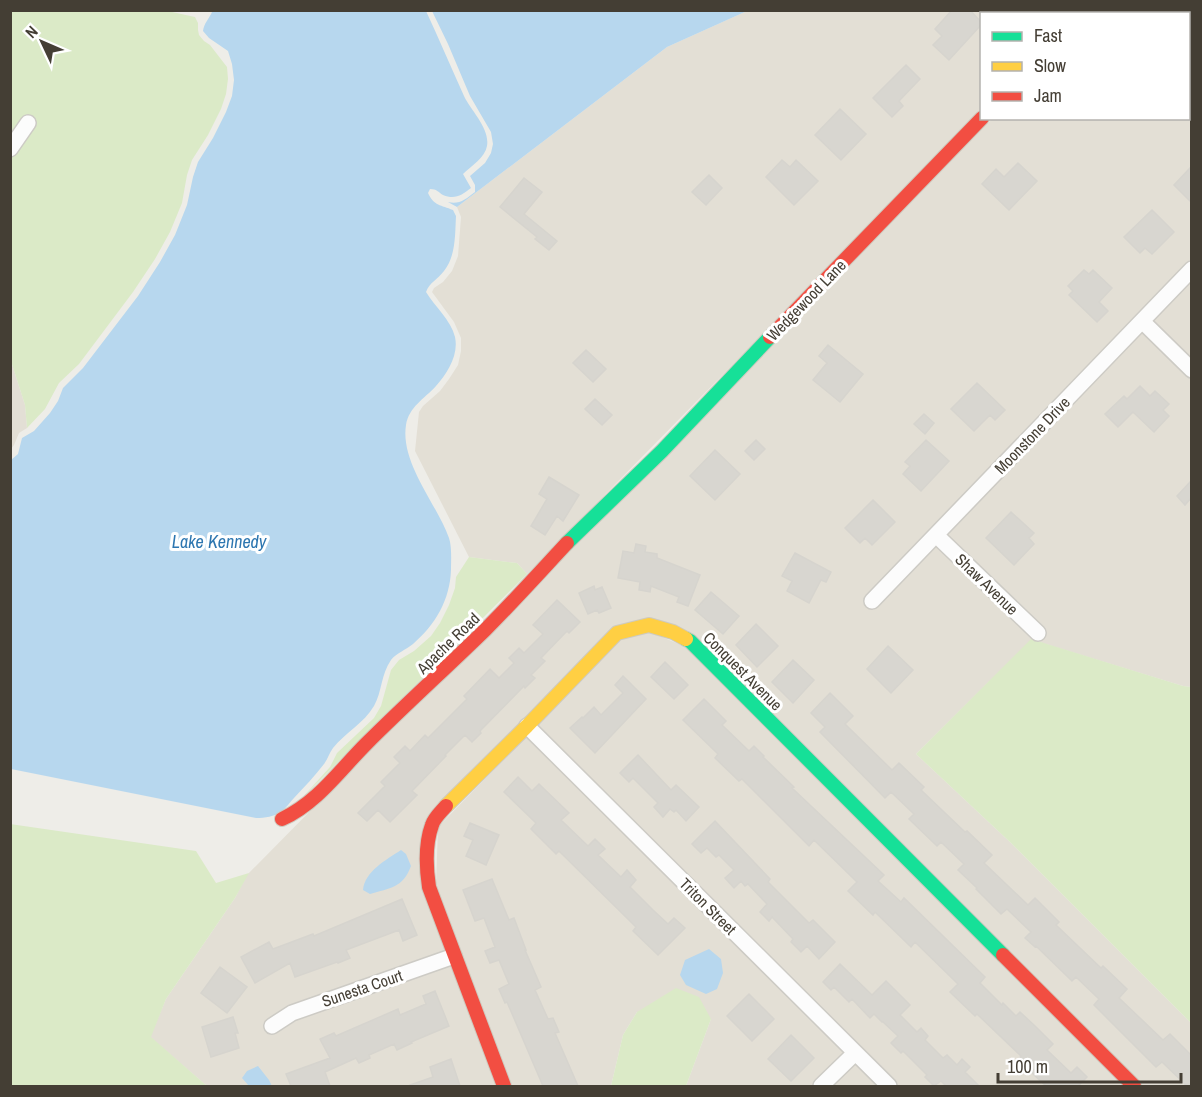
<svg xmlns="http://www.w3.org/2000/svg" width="1202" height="1097" viewBox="0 0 1202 1097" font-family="'Archivo Narrow',sans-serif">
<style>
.residential{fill:#e3dfd5}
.green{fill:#dbeac7}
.water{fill:#b7d7ee}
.building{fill:#d8d6d0;stroke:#d6d4ce;stroke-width:1.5}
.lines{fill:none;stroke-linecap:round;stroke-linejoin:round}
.street-casing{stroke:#cdcbc5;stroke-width:18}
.fast-casing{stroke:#cecabf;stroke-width:16}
.slow-casing{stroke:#cecabf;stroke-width:16}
.jam-casing{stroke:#cecabf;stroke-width:16}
.street{stroke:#fcfcfc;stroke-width:15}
.fast{stroke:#16e098;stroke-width:14}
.slow{stroke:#ffcf43;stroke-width:14}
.jam{stroke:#f24e42;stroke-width:14}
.labels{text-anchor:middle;stroke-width:6;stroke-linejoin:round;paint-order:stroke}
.street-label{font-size:16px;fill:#443e34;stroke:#fff}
.water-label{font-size:18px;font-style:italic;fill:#2d76b0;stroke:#fff}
</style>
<rect width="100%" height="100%" fill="#eeede8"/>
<path class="residential" d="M747,11H1077L1074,14H982L981,109L754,343L527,574L517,563L469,557L415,451L419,412L423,406L440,391L449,379L458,365L461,351V338L454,322L432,292L434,288L443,282L452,271L458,256L461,217L457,207L667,47Z
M1191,72V259L863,601L873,610L937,544L1038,642L1031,640L916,754L1011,843L1191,1023V1086H1143L694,637L647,619L427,818L446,951L289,1007L263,1024L271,1035L296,1019L451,964L497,1086H207L150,1037L166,999L235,898L247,875L992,119L1188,118L1189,74Z
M1191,279V362L1151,321Z
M1143,330L1191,379V687L1183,686L1039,642L1047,633L945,536Z
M10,358L25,405L27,428L19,433L14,445L11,449Z
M650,632L686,647L1125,1086H897L536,727L621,639Z
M528,735L845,1052L811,1086H686L711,1019L637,1012L623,1035L611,1086H511L436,886L438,827Z
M855,1062L880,1086H831Z"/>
<path class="green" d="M163,10L195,17L198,23V30L199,35L204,41L210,45L227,67L228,79L226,94L221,109L208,135L192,160L187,175L182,203L170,232L155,259L133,292L79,364L59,383L45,409L27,428L25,405L10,358V11Z
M469,557L517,563L527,574L301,799L330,767L337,753L374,718L381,706L391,670L399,660L414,651L431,636L440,623L449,605L455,588L456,577Z
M1031,639L1183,686L1191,687V1023L1011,843L916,754Z
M10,824L196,851L216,883L249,873L235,898L166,999L151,1037L207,1086H11Z
M676,988L699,997L711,1019L686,1086H611L623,1035L637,1012Z"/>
<path class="water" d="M211,11H426C439,39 451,67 464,96C471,111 490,128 487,146C485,158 471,166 463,174L471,188C462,195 455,200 443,195C438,192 437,189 430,189L428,193C434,206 441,205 453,210L456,216C455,234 456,256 444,271C437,280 430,282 426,292C435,307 451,320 455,337C459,355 447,374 436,386C424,399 409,407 406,425C400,463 437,504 449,538C452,547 451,561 451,570C450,600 435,625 413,644C406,650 396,653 391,660C381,674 382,692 374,706C364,723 345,733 333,748C329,753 328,759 324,764C315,776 304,787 294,798C290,802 286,808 282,811C274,817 265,818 256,818L11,769V460L18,454L22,438L34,431L50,413L58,401L63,388L83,368L138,296L160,262L175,235L187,205L193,177L198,162L213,138L226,112L232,96L234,80L232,64L228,51L209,38L203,31C204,23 209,19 212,12Z
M432,11H747L667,47L457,207L448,202C459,205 466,199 475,192V185L470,176L485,163L491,153L493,144L491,132L470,96L448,44Z
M401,850L406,854L411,866C403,888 390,888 370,894L363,890C365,871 386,860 401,850Z
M709,949L721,959L723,973L717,989L706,994L686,985L680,975L685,960Z
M258,1066L269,1080L272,1086H249L242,1078L247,1071Z"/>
<path class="building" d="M952,10H970L981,22V25L949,60L933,45L942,36L935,29Z
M906,65L920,79L899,101L903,106L892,117L873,98Z
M840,109L866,134L841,160L815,135Z
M782,160L790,167L796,160L818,181L794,205L766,177Z
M1018,163L1037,181L1009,210L982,184L996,169L1004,177Z
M1191,167V202L1174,185Z
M709,175L722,188L706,205L692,192Z
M524,178L542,192L524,214L557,241L549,250L535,239L537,237L500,207Z
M1152,210L1174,232L1152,254L1145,248L1140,253L1124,237Z
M1084,270L1089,274L1093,270L1112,288L1099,302L1108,311L1097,322L1069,295L1073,291L1068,286Z
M828,345L863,374L840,402L813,380L827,363L819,356Z
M586,350L606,369L593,382L573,363Z
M977,383L1005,410L995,420L990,415L974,431L951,409Z
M1140,386L1150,396L1155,391L1169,404L1163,410L1169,416L1154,432L1133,412L1118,427L1105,414L1124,396L1127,399Z
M595,399L612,415L602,425L585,409Z
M924,414L934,423L925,434L914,424Z
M756,440L765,449L754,460L745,451Z
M926,440L949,461L921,491L903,474L910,466L905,462Z
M715,450L740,474L715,500L690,476Z
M549,477L579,495L563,521L557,516L545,535L531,526L547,499L539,494Z
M1191,481V498L1185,505L1177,496Z
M873,500L895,522L872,545L865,538L860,543L845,528Z
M1011,512L1034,533L1029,538L1034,544L1014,565L986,538Z
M636,544L646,546L645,552L657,554V558L700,575L688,606L677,602L679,597L651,586L650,592L639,590L640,582L618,578L623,551L634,553Z
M795,553L831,572L826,582L821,580L809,603L787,591L792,581L782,576Z
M594,586L595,590L602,587L611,608L599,613L597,610L588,614L579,593Z
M711,592L739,616L723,634L695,610Z
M557,600L580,622L569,633L567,631L541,658L545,661L531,675L535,678L525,688L524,686L480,731L481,733L472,742L465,735L445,755L446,756L412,791L417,795L390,822L378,810L367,821L358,813L385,786L381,782L400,763L394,757L405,746L410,751L425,735L428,738L467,699L464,696L490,669L499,678L514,663L509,658L519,648L524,653L543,634L533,625Z
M756,624L778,646L757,667L736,645Z
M888,646L913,670L891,693L867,669Z
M793,660L814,680L793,703L772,682Z
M665,662L688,685L674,699L651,677Z
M623,676L646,699L595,753L570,728L582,717L583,718L594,707L601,715L623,693L615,685Z
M830,693L853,716L845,724L892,770L899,763L924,787L921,790L965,832L967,831L992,855L984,863L1028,905L1035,898L1059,922L1056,925L1101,968L1103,966L1127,989L1119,998L1163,1040L1170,1034L1191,1055V1086H1187L1162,1062L1156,1067L1094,1005L1099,999L1076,977L1072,981L1036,946L1035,947L1025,938L1031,932L1007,909L1001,914L976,889L977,888L958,870L964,864L941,842L937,846L909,819L914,814L891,792L885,798L820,732L825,727L811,713Z
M704,699L726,721L722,725L749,751L754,746L764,756L763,757L794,787L792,788L884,875L878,881L901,902L904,898L985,977L980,983L1002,1005L1003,1003L1016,1016L1020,1012L1035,1026L1053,1044L1047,1050L1071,1073L1077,1067L1087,1077L1078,1086H1046L1018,1060L1021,1056L977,1014L975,1016L950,992L958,984L915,942L911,947L875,912L873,915L848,891L857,882L814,840L809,846L742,779L739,781L715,758L718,754L683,720Z
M638,755L671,790L676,785L699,807L686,821L676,810L674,812L670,809L663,817L654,807L658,803L633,778L629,782L620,773Z
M518,777L532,791L539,784L569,813L561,820L588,846L595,839L605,849L598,855L621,877L627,870L636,880L630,887L653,910L668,924L674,918L685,928L658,955L633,931L636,927L559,851L556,854L531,829L536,823L504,792Z
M715,821L770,879L768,882L809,923L813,920L835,942L819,959L807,946L801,952L791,942L793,939L772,917L769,921L760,912L767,904L748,884L745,886L741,881L734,888L725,878L734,870L719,855L716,857L707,848L701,853L692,844Z
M470,823L499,835L486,865L466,856L473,840L464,836Z
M492,879L509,920L514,918L526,950H525L541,987L535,990L548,1019L553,1018L559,1032L555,1033L578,1086H543L507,1002L505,1003L499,989L509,984L499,960L490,963L485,951L495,947L484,918L475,921L463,890Z
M402,899L417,935L403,941L399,930L346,950L350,958L338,963L337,962L295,977L290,963L255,983L241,957L269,942L273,949L313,934L314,936Z
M840,964L872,995L886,981L910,1005L900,1015L917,1032L921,1028L928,1036L925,1040L943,1058L947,1055L957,1065L962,1059L970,1067L965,1072L979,1086H946L941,1081L934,1086L925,1077L927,1075L903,1051L901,1053L891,1043L898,1036L883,1022H882L874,1014L870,1018L852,999L849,1002L834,987L831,990L823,982Z
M220,967L247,987L227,1013L201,993Z
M435,991L449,1026L411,1042L412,1043L397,1050L394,1044L369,1055L370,1058L359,1063L356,1058L325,1072L330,1086H291L286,1074L330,1058L320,1039L334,1033L336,1036L398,1009L400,1015L426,1004L423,996Z
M749,994L774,1019L752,1041L727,1016Z
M233,1017L238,1033H235L239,1048L211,1057L202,1027Z
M791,1035L814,1058L791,1081L768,1059Z
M451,1059L460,1086H411L410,1085L433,1077L430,1067Z"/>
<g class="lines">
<g class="street-casing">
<path id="street" d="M1111,10L1115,14
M1084,14L1087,10
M1188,65L1192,62
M10,149L28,123
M1142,321L1192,370
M936,535L1038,633
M872,601L1192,269
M527,726L889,1086
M272,1026L292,1013L454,956
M821,1086L855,1053"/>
</g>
<g class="fast-casing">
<path id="fast" d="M567,543L662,451L770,337
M686,639L690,641L1003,955"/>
</g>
<g class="slow-casing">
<path id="slow" d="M446,806L527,726L617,633L649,625L673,632L686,639"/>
</g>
<g class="jam-casing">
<path id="jam" d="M770,337L982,118
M446,806C441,812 434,818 432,825C425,844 426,867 429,887L504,1086
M282,819C317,803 340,770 366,744C405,705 446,668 485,630C513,602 540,572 567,543
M1003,955L1134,1086"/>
</g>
<use href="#street" class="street"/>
<use href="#fast" class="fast"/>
<use href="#slow" class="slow"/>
<use href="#jam" class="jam"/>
</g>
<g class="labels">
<g class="street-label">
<text transform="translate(806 300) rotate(-46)" y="6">Wedgewood Lane</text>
<text transform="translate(1032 435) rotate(-46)" y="6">Moonstone Drive</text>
<text transform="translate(987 584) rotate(44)" y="6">Shaw Avenue</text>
<text transform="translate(448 643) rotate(-44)" y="6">Apache Road</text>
<text transform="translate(743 671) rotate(45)" y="6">Conquest Avenue</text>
<text transform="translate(708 906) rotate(45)" y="6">Triton Street</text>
<text transform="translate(362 988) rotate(-19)" y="6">Sunesta Court</text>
</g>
<g class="water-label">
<text x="219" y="548">Lake Kennedy</text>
</g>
</g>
<rect width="1202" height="1097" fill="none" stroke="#443e34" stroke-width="24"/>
<rect x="980" y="12" width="210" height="108" fill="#ffffff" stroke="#b4b2ae" stroke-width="1.5"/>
<rect x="992" y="32" width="30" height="9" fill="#16e098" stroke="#b4b2ae" stroke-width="1.5"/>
<text x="1034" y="42" font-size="18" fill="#443e34">Fast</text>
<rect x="992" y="62" width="30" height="9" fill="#ffcf43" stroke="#b4b2ae" stroke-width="1.5"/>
<text x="1034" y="72" font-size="18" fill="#443e34">Slow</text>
<rect x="992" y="92" width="30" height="9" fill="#f24e42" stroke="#b4b2ae" stroke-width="1.5"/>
<text x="1034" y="102" font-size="18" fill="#443e34">Jam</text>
<g transform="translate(42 42) rotate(314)" stroke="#ffffff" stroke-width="4.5" paint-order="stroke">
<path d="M0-4.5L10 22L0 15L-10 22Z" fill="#443e34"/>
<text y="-9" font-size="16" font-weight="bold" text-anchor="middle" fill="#443e34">N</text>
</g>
<path d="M998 1073v9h183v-9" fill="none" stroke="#443e34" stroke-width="3"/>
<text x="1007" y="1073" font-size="18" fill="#443e34" stroke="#ffffff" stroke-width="4.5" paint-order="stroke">100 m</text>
</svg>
